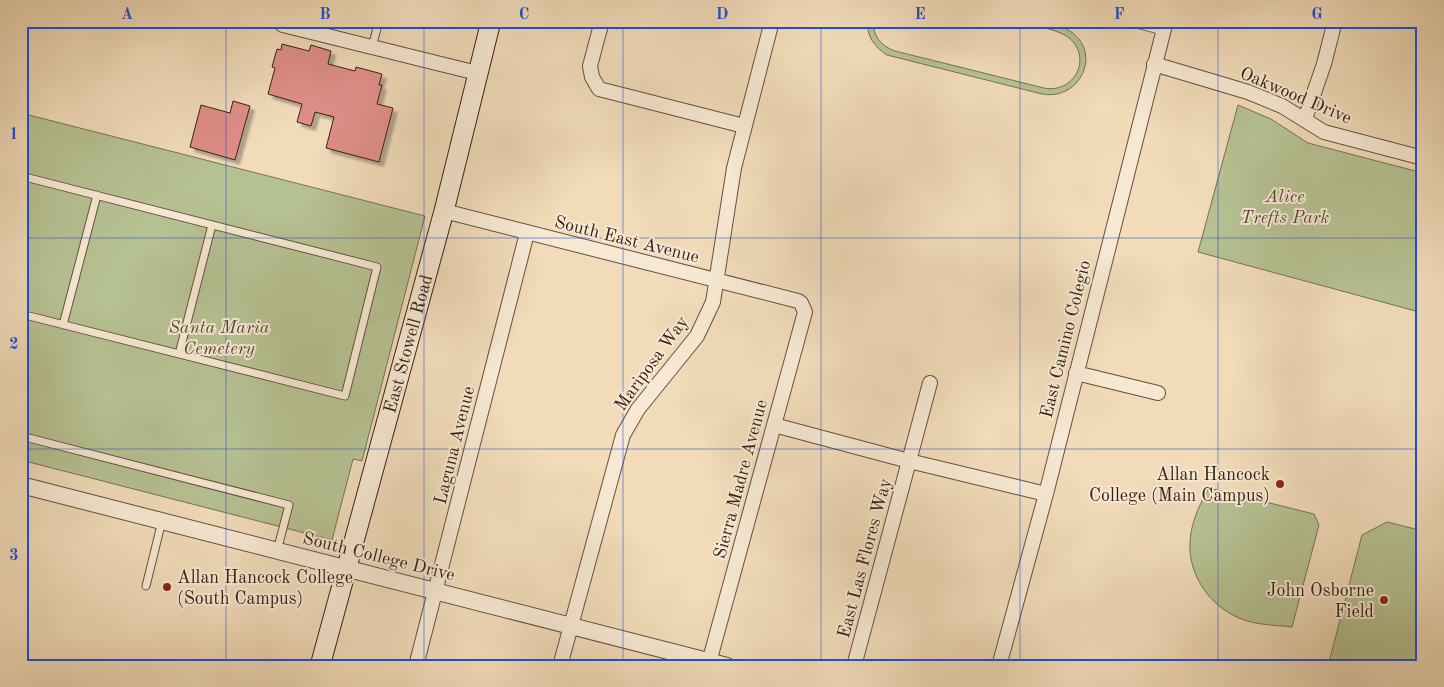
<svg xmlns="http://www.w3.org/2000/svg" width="1444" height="687" viewBox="0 0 1444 687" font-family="'Old Standard TT',serif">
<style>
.green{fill:#b6c192;stroke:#767154}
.building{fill:#de8e87;stroke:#362117;filter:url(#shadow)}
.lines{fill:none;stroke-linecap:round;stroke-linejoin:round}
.service-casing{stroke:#655040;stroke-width:9}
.minor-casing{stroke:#655040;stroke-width:16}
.tertiary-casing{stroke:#655040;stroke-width:18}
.secondary-casing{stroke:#362117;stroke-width:21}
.service{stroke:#f6e8d2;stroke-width:7}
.minor{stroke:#f6e8d2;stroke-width:14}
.tertiary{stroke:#f6e8d2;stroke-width:16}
.secondary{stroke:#f6e8d2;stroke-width:19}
.grid{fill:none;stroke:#1d4ed8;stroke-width:1;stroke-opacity:0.55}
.poi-dot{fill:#8f2418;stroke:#f6e8d2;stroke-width:2}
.labels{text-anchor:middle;stroke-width:4;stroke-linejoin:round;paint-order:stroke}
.street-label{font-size:18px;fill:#362117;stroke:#f6e8d2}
.park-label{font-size:18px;font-style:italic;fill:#564936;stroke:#f6e8d2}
.poi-label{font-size:18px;fill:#362117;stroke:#f6e8d2;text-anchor:end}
.neatline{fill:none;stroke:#1d4ed8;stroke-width:2}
.grid-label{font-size:16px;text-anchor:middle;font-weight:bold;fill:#1d4ed8}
</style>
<defs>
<filter id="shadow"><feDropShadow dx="4.5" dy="4.5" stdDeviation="1" flood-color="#0004"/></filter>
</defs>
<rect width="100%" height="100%" fill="#f1dbb9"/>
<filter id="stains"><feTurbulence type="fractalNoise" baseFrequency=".004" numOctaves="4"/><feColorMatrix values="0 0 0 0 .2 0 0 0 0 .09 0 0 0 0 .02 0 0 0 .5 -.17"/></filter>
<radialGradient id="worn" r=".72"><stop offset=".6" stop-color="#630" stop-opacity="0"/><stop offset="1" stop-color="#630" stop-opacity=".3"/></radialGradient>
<path class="green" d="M867,21H873C873,36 881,46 895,51L1044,88C1074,94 1093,58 1069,38C1057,28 1028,25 1013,21C1031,21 1054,21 1070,31C1103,53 1080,101 1042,94L887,55C874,47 867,36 867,21Z
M1238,105L1271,119L1308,143L1423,173V313L1198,252Z
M21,113L425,216L362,461L353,459L332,540L21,460Z
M1209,488L1314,514L1319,525L1292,627C1274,625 1255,625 1239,618C1210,606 1188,575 1190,542C1191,523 1199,505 1209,488Z
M1387,522L1423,531V666H1328L1362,535Z"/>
<path class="building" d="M282,44L309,51L311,45L331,51L328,64L355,71L356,67L382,74L379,85H382L377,104L393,108L379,162L326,148L334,117L315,112L311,126L297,122L302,104L268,94L275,68L272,67L277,49L281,50Z
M233,101L250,106L235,160L190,147L201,105L230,113Z"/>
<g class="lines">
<g class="service-casing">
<path id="service" d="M438,21L440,22
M1125,21L1163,31
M372,47L379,21
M21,176L377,267L345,396L21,314
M63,325L97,195
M179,354L212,225
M21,436L289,505L277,551
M146,586L162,521"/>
</g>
<g class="minor-casing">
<path id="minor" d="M278,21L283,25L477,73
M602,21L590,66L592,77L599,89L744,126
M1154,64L1248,92L1282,106L1324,132L1423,158
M1305,119L1324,64L1335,21
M444,211L798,301L801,303L805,312L708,666
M1076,373L1158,393
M774,425L909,461L1046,494
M416,666L527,233
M560,666L623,435L638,409L697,336L713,302L734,168L772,21
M854,666L930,383
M999,666L1046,494L1166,21"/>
</g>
<g class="tertiary-casing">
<path id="tertiary" d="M21,485L727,666"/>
</g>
<g class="secondary-casing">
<g id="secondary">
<path id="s1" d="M320,666L444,211L491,21"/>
</g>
</g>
<use href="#service" class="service"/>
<use href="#minor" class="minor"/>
<use href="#tertiary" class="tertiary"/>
<use href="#secondary" class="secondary"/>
</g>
<path class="grid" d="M226,21V666M424,21V666M623,21V666M821,21V666M1020,21V666M1218,21V666M21,238H1423M21,449H1423"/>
<g class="poi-dot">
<circle cx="1280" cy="484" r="5"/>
<circle cx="167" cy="587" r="5"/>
<circle cx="1384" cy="600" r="5"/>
</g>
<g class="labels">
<g class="street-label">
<text transform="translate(1296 95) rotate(23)" y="6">Oakwood Drive</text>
<text transform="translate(627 239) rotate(14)" y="6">South East Avenue</text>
<text transform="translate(1065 339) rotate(-76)" y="6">East Camino Colegio</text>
<text dy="6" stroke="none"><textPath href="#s1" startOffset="334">East Stowell Road</textPath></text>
<text transform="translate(651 363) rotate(-54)" y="6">Mariposa Way</text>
<text transform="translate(454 445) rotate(-76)" y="6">Laguna Avenue</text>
<text transform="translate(740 479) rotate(-75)" y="6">Sierra Madre Avenue</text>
<text transform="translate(379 556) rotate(14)" y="6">South College Drive</text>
<text transform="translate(864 558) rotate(-75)" y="6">East Las Flores Way</text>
</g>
<g class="park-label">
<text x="1285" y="202">Alice<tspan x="1285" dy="21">Trefts Park</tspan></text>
<text x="219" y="333">Santa Maria<tspan x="219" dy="21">Cemetery</tspan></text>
</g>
<g class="poi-label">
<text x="1270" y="480">Allan Hancock<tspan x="1270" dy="21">College (Main Campus)</tspan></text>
<text x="177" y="583" text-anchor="start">Allan Hancock College<tspan x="177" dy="21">(South Campus)</tspan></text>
<text x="1374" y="596">John Osborne<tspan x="1374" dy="21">Field</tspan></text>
</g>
</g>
<rect width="1444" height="687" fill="none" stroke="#f1dbb9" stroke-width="55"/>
<rect x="28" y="28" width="1388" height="632" class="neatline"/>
<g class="grid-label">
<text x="127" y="19">A</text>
<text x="325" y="19">B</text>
<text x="524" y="19">C</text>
<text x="722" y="19">D</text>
<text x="920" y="19">E</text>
<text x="1119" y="19">F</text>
<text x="1317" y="19">G</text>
<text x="14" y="139">1</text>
<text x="14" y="349">2</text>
<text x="14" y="560">3</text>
</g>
<rect width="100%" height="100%" filter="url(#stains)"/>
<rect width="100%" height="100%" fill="url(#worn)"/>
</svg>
